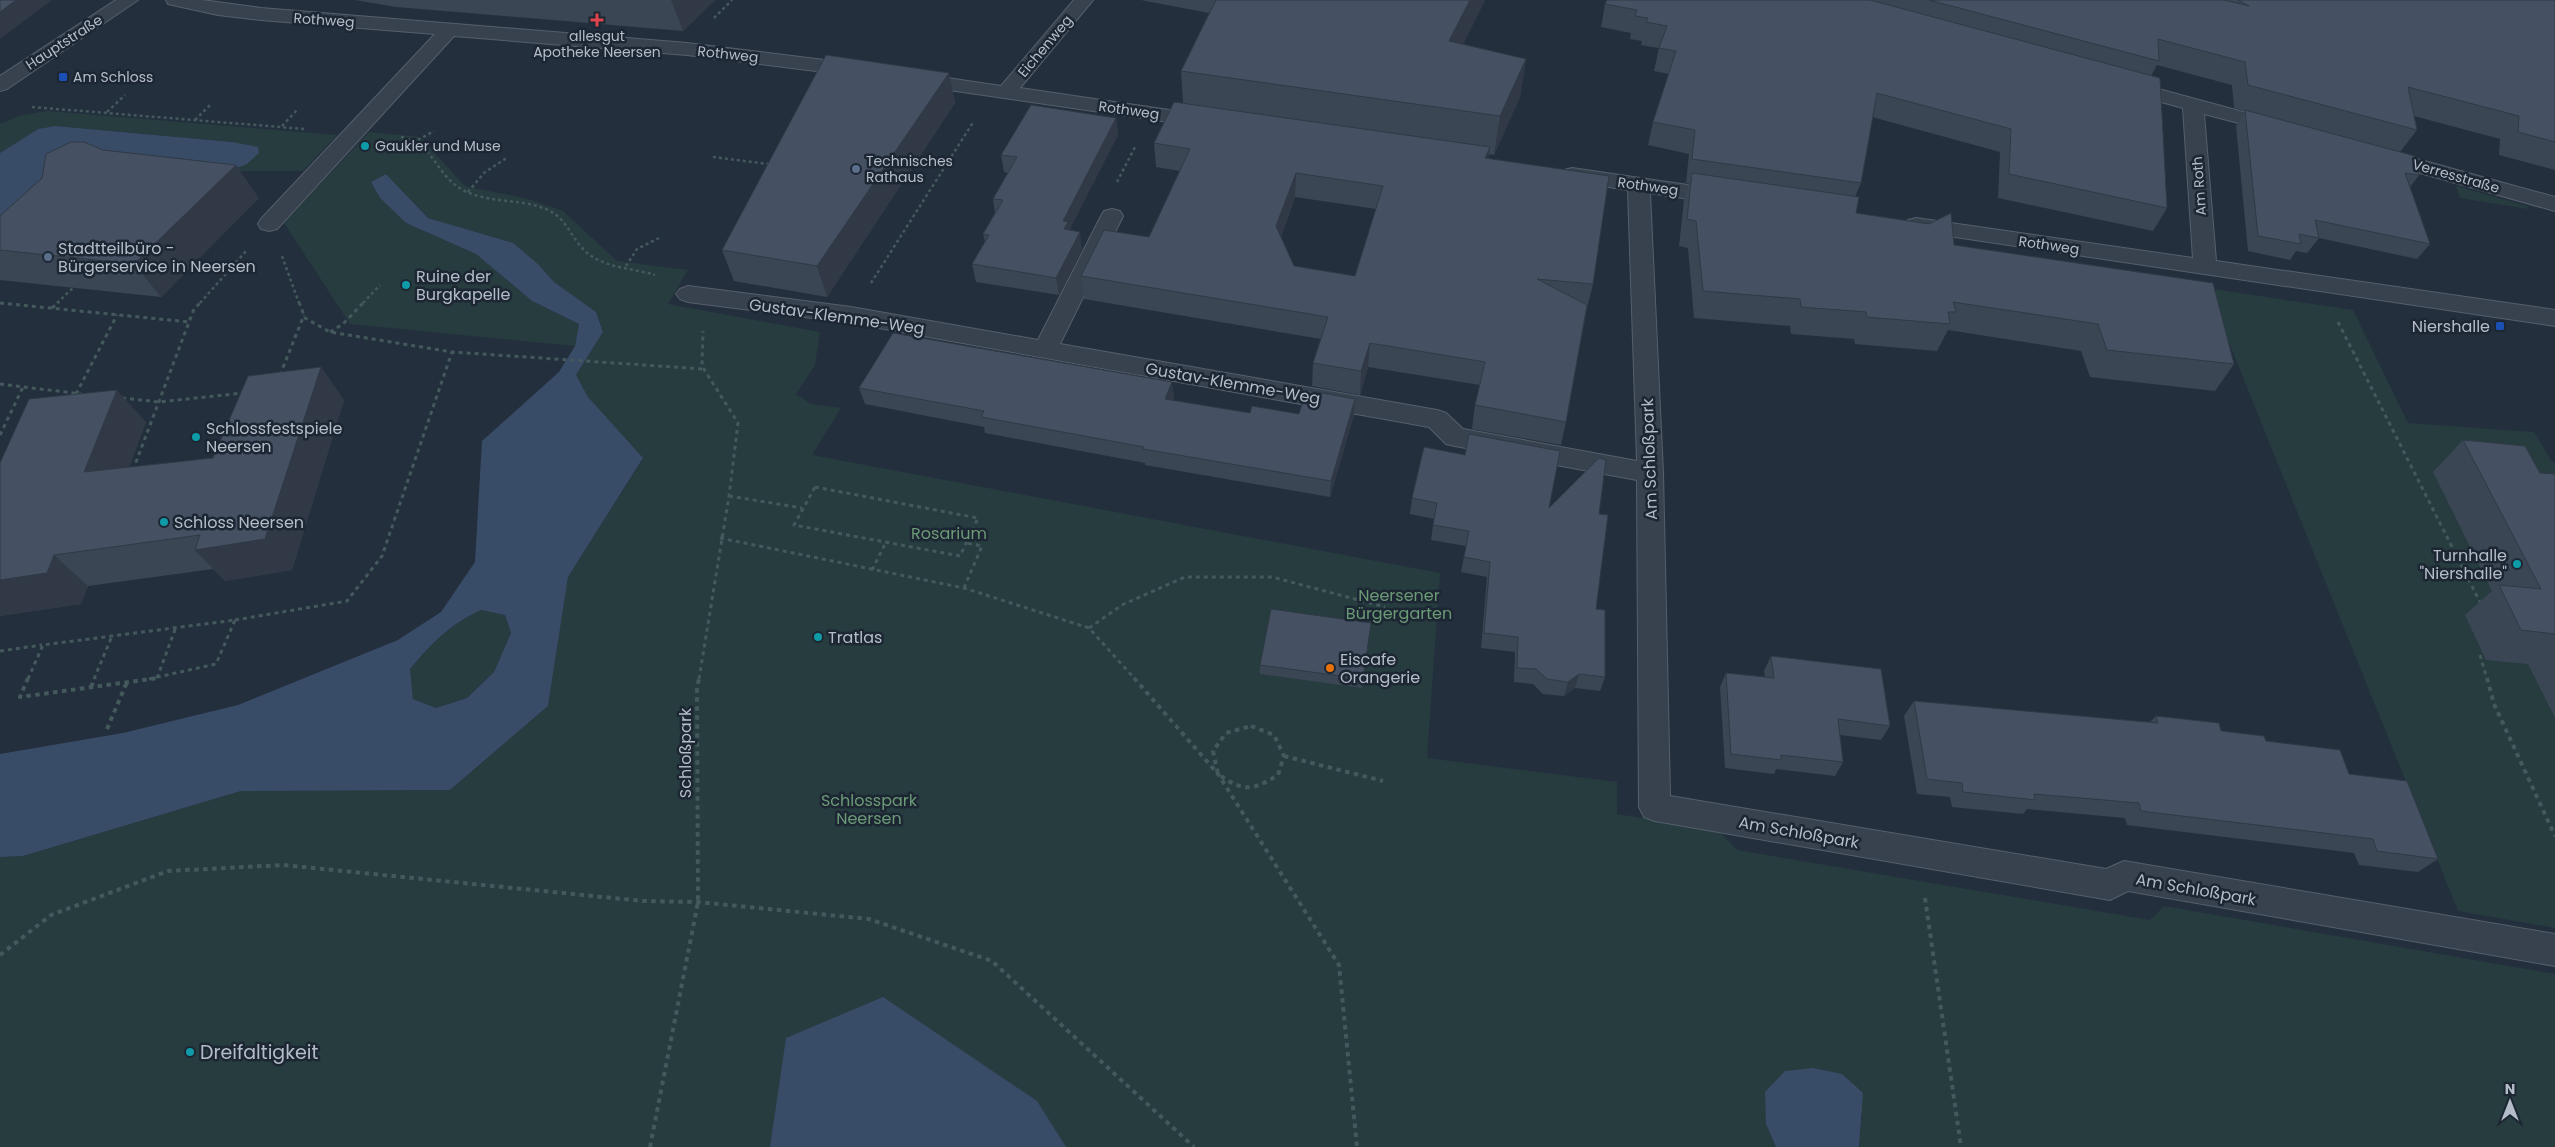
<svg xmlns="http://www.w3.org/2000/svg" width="2555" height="1147" viewBox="0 0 2555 1147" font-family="Poppins,sans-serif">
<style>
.green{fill:#263c3f}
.water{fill:#394c67;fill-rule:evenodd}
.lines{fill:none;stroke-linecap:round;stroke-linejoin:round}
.minor-casing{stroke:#565f6c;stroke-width:2}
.path-far2{stroke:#44595c;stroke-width:2.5;stroke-dasharray:3 3;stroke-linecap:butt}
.path-far1{stroke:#44595c;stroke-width:3;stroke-dasharray:4 4;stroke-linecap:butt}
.path{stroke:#44595c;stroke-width:4;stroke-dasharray:4.5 4.5;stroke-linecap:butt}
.minor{fill:#38414e;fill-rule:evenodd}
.wall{fill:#3b4654;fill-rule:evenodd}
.shaded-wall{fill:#303945}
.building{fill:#455162;stroke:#303945;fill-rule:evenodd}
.health-dot{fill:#e0444e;stroke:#1d2633;stroke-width:2}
.transit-dot{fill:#1a4fb4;stroke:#1d2633;stroke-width:2}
.culture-dot{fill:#0f9aa8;stroke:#1d2633;stroke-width:2}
.service-dot{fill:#5c6f8a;stroke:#1d2633;stroke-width:2}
.food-dot{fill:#e8710a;stroke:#1d2633;stroke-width:2}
.labels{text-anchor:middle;stroke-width:5;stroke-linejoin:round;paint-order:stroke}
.far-street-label{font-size:14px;fill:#b4bcc9;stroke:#1d2633}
.far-poi-label{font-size:14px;fill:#b4bcc9;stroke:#1d2633;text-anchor:start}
.poi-label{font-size:16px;fill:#b4bcc9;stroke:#1d2633;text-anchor:start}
.street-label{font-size:16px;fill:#b4bcc9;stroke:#1d2633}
.park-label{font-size:16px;fill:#6b9a76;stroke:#1d2633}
.near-poi-label{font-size:19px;fill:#b4bcc9;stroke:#1d2633;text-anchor:start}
</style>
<rect width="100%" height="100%" fill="#242f3e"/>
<path class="green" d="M47,111L337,135L303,171H229L232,142L55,126L38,129L0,153V124L18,116Z
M369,132L420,137L465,186L528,199L563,211L617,261L688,270L668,304L820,332L815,365L796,394L811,404L841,408L812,455L1440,573L1427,758L1617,782V814L1718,830L1737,850L2150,920L2164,906L2555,974V1147H1859L1862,1113L1766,1124L1776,1147H0V857L23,856L241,791L450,790L548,706L568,577L643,459L588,397L576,375L603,332L596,312L554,282L538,264L513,243L428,218L386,174L371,182L380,198L406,223L476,254L532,301L579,324L575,346L350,324L284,223Z
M2456,186L2527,206L2528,209L2460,198Z
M2207,288L2353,310L2408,423L2534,432L2552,462H2555V928L2458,911Z
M481,610L505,615L511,633L494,672L467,698L436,708L413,699L410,669C432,643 450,624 481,610Z"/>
<path class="water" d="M55,126L232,142L258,147L259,153L247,164L229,171L0,244V153L38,129Z
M386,174L428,218L513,243L538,264L554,282L596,312L603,332L576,375L588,397L643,458L568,577L548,706L450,790L241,791L23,856L0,857V754L123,733L238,705L398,640L441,612L475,562L482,441L559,372L575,346L579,324L532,301L476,254L406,223L380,198L371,182ZM481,610L505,615L511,633L494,672L467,698L436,708L413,699L410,669C432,643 450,624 481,610Z
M883,997L1037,1101L1066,1147H770L786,1038Z
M1813,1068L1842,1074L1863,1093L1859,1147H1776L1766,1124L1765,1092L1785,1071Z"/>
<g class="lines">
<g class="minor-casing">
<path id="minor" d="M116,0H138L7,89L0,91V76Z
M166,0H202L261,8L687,43L856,64L863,66L866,70L863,74L856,76L687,55L454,36L277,229L269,231L261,229L258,224L261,219L435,34L261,20L218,15L168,4Z
M1074,0H1093L1020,88L1203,115L1210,117L1213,121L1210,125L1203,127L914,85L907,83L904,79L907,75L914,73L1001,86Z
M2125,80L2284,123L2287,127L2284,131L2277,133L2204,114L2216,261L2555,310V326L1908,230L1905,225L1908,220L1916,218L2193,258L2183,108L2118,90L2115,86L2118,82Z
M2381,149L2555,197V211L2374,160L2370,155L2374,150Z
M1572,168L1722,190L1730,192L1733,197L1730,202L1722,204L1650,193L1663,473L1670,796L2106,869L2124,861L2555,934V966L2128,891L2110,900L1655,821L1644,817L1639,807L1637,480L1455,446L1446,444L1429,427L851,323L688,302L680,299L676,294L680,289L688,286L851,307L1038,340L1101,216L1104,211L1112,209L1120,211L1123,216L1060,344L1437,410L1446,413L1463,429L1637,461L1628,190L1564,180L1561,175L1564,170Z"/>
</g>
<path class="path-far2" d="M714,18L732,0
M32,107L305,129
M107,112L125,95
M195,120L211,104
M282,126L297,110
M401,137C435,144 435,175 463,190C489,204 522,198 548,210C566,218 571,237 584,250C602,268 632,268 655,275
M418,140L434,131
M713,157L768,164
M1117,182L1136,145
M468,192L484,173L508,157
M282,256L299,303
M626,266L637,249L659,238
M871,283L974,121
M57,303L75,286
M200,303L247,250
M363,303L380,285"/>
<path class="path-far1" d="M299,302L305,318L330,332L452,352L703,369
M0,303L189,322
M52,308L59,302
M2338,322L2481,604
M330,332L343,324L364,302
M280,375L304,315
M0,384L81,394
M76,394L117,315
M122,398L159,402L243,393
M0,435L23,387
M133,470L194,309L201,302
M815,487L978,518L960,556L794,525Z
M729,496L802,508
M720,538L964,588L1089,628L1135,679
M872,570L886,542
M964,588L982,546L966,543
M235,620L347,601L382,556L452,352
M1089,628L1122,605L1185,577H1272L1385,607
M0,651L42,645
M2480,655L2487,679
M157,678L176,627
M28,679L43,645L235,620
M94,679L112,636
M149,679L216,664L235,620
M699,679L729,496L738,423L702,366L703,331"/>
<path class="path" d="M28,678L20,697L158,678
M1134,678L1218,774L1339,965L1357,1147
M2487,678L2494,704L2555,836
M91,687L95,678
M1251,726L1274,735L1284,756L1278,775C1252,791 1243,792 1218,774L1213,751L1226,733Z
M107,729L127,682
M1284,756L1383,781
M1925,898L1961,1147
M0,955L51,915L168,871L283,865L643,901L698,902L869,919L992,961L1194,1147
M650,1147L698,902L697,689L699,678"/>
<use href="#minor" class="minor"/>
</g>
<path class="wall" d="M355,0H715L683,31L396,7Z
M1141,0H1485L1463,44L1526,59L1520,97L1494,155L1489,154L1488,159L1593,284L1587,308L1566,422L1561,445L1472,429L1475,405L1480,385L1368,367L1360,395L1312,386L1313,363L1321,339L1084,299L1081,276L1149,237L1180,171L1156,167L1154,143L1183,103L1181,71L1209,13ZM1295,197L1376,209L1355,276L1294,266L1281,237Z
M1607,0H2555V170L2499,155L2500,139L2414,116L2417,130L2400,152L2419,175L2410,187L2430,244L2417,259L2319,238L2307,253L2296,251L2290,260L2248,251L2236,126L2245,111L2234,108L2232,85L2157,65L2151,76L2167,208L2153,231L1998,198L2000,152L1872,117L1861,183L1855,197L1856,213L1954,245L2234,364L2215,391L2090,377L2081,351L1948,330L1937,351L1855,344L1854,339L1791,334L1790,326L1694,318L1688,248L1679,246L1684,200L1689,183H1686L1689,154L1648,145L1653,122L1669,74L1654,71L1659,48L1641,45L1642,41L1630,39L1631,33L1601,27L1605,4Z
M949,73L955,103L827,297L734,281L722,250Z
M1116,118L1118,135L1069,230L1082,249L1059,295L976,282L972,264L985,242L983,234L995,213L993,199L1008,173L1004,172L1001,155Z
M103,150L259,198L161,297L0,280V216L42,178Z
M321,367L344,400L292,570L225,581L213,569L88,586L81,604L0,616L146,422L129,467L213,458Z
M859,388L1174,398L1173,401L1250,413L1299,414L1355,399L1354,415L1330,497L1145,465V463L985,433L984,427L865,404Z
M2463,440L2540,473L2555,474V718L2528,664L2486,660L2465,615L2492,591L2433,472Z
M1412,498L1549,508L1599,514L1596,609L1605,677L1600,691L1575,688L1564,696L1543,694L1533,684L1514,682L1515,652L1481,648L1487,577L1461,572L1466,546L1431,540L1434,519L1410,514Z
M1371,623L1362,688L1260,674V665Z
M1771,656L1890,726L1881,740L1840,735L1843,762L1835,776L1776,769L1774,774L1725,768L1720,687L1726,673L1765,677L1764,671Z
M1914,701L2150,722L2156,716L2266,741L2349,774L2438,859L2418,872L2359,865L2354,853L2127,825L2125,818L2027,809L2023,814L1952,807L1950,797L1917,794L1904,716Z"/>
<path class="shaded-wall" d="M16,0H52L0,39V12Z
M671,0H715L683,31Z
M1470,0H1485L1445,80L1449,41Z
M1526,59L1520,97L1494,155L1500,116Z
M949,73L955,103L827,297L817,266Z
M1116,118L1118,135L1069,231L1067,247L1063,221Z
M1490,147L1487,171L1485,158Z
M236,165L259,198L161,297L134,264Z
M1296,173L1295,197L1276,250V226Z
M1080,232L1082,249L1059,295L1056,278Z
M1370,343L1368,367L1360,395L1361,371Z
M321,367L344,400L292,570L225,581L195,550Z
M1172,382L1174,398L1166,416L1165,399Z
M117,390L146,422L115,503L84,472Z
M1355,399L1354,415L1330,497L1331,481Z
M54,555L88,586L81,604L0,616V580Z
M1371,623L1370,632L1362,688L1363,679Z
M1579,674L1575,688L1564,696L1568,682Z"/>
<path class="building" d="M0,0H16L0,12Z
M1216,0H1470L1449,41L1526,59L1500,116L1181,71Z
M1607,0H1870L2160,78L2167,208L2009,174L2011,129L1877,93L1861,183L1692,159L1695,130L1653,122L1676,51L1659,48L1667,26L1646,22L1648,18L1635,16L1637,10L1605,4Z
M1929,0H2224L2249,6L2238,0H2555V142L2518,132L2519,116L2408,87L2417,130L2248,85L2245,62L2158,39L2159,61Z
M826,55L949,73L817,266L722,250Z
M1174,102L1490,147L1485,158L1609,176L1593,284L1537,279L1587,305L1566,422L1475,405L1485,362L1370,343L1361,371L1313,363L1328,317L1081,276L1104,230L1149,237L1190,149L1154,143ZM1296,173L1383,186L1355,276L1294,266L1276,226Z
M1031,105L1116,118L1063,221L1068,222L1064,229L1080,232L1056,278L972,264L989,235L983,234L1003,200L993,199L1017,157L1001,155Z
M2245,110L2415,156L2419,175L2405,173L2430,244L2315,220L2319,238L2299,234L2301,244L2258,236Z
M71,142H84L103,150L236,165L134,264L0,250V216L42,178L46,154Z
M1692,173L1859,197L1856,213L1929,224L1951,213L1954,245L2213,283L2234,364L2107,350L2098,324L1953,302L1956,312H1948L1950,324L1867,317L1866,312L1801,307L1800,299L1703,291L1696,221L1687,219Z
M893,333L1172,382L1165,399L1250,413L1252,406L1299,414L1306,390L1355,399L1331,481L1143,449L1144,447L981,417L984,411L859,388Z
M321,367L265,539L195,550L200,535L54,555L47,573L0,580V463L29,399L117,390L84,472L213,458L248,376Z
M1469,434L1560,451L1549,508L1599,458L1606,460L1599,514L1608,515L1596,609L1605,610V677L1579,674L1568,682L1547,679L1536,669L1517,668L1518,637L1484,633L1490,562L1464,557L1469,531L1433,525L1437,503L1412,498L1424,447L1465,455Z
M2463,440L2525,446L2540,473L2555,474V634L2521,630L2499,585L2541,589Z
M1271,609L1371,623L1363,679L1260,665Z
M1771,656L1881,669L1890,726L1838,719L1843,762L1781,755V760L1731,754L1726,673L1774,678Z
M1914,701L2158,723L2156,716L2219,723L2221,731L2264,736L2266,741L2340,750L2349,774L2407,781L2438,859L2377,851L2373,839L2141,811L2139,803L2034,794L2035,800L1963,792L1962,783L1927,779Z"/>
<path class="health-dot" d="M594.5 12.5h5v5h5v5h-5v5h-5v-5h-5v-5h5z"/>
<g class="transit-dot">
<rect x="58" y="72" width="10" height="10" rx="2.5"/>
<rect x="2495" y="321" width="10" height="10" rx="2.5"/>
</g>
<g class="culture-dot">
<circle cx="365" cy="146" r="5"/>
<circle cx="406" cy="285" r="5"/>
<circle cx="196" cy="437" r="5"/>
<circle cx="164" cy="522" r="5"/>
<circle cx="2517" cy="564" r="5"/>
<circle cx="818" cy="637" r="5"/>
<circle cx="190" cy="1052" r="5"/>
</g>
<g class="service-dot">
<circle cx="856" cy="169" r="5"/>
<circle cx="48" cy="257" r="5"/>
</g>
<circle class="food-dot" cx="1330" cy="668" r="5"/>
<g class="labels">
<g class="far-street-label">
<text transform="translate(324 20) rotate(4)" y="5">Rothweg</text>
<text transform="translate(64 42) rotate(-33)" y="5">Hauptstraße</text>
<text transform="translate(1045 46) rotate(-50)" y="5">Eichenweg</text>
<text transform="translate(728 54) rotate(6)" y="5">Rothweg</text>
<text transform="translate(1129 110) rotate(8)" y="5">Rothweg</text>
<text transform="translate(2456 176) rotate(16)" y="5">Verresstraße</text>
<text transform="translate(1648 186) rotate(8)" y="5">Rothweg</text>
<text transform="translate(2199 186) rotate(-94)" y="5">Am Roth</text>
<text transform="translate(2049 245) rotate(8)" y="5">Rothweg</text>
</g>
<g class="far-poi-label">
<text x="597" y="41" text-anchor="middle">allesgut<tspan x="597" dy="16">Apotheke Neersen</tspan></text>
<text x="73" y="82">Am Schloss</text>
<text x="375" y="151">Gaukler und Muse</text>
<text x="866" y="166">Technisches<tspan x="866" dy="16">Rathaus</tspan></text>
</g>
<g class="poi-label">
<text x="58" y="254">Stadtteilbüro -<tspan x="58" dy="18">Bürgerservice in Neersen</tspan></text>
<text x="416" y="282">Ruine der<tspan x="416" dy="18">Burgkapelle</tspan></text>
<text x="2490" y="332" text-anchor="end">Niershalle</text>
<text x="206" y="434">Schlossfestspiele<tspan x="206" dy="18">Neersen</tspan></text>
<text x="174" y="528">Schloss Neersen</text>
<text x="2507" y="561" text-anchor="end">Turnhalle<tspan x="2507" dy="18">"Niershalle"</tspan></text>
<text x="828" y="643">Tratlas</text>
<text x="1340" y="665">Eiscafe<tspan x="1340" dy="18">Orangerie</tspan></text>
</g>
<g class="street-label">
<text transform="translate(837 316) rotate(8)" y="6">Gustav-Klemme-Weg</text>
<text transform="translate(1233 383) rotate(10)" y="6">Gustav-Klemme-Weg</text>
<text transform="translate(1649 459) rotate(-92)" y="6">Am Schloßpark</text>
<text transform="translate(685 753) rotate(-90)" y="6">Schloßpark</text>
<text transform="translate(1799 832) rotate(10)" y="6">Am Schloßpark</text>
<text transform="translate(2196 889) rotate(10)" y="6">Am Schloßpark</text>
</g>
<g class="park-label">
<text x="949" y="539">Rosarium</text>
<text x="1399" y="601">Neersener<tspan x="1399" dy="18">Bürgergarten</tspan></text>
<text x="869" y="806">Schlosspark<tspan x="869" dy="18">Neersen</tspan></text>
</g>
<g class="near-poi-label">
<text x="200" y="1059">Dreifaltigkeit</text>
</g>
</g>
<g transform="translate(2510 1102)" stroke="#1d2633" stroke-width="4" paint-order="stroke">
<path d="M0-4L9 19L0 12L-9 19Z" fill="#b4bcc9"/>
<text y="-8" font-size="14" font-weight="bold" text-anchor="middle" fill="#b4bcc9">N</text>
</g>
</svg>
